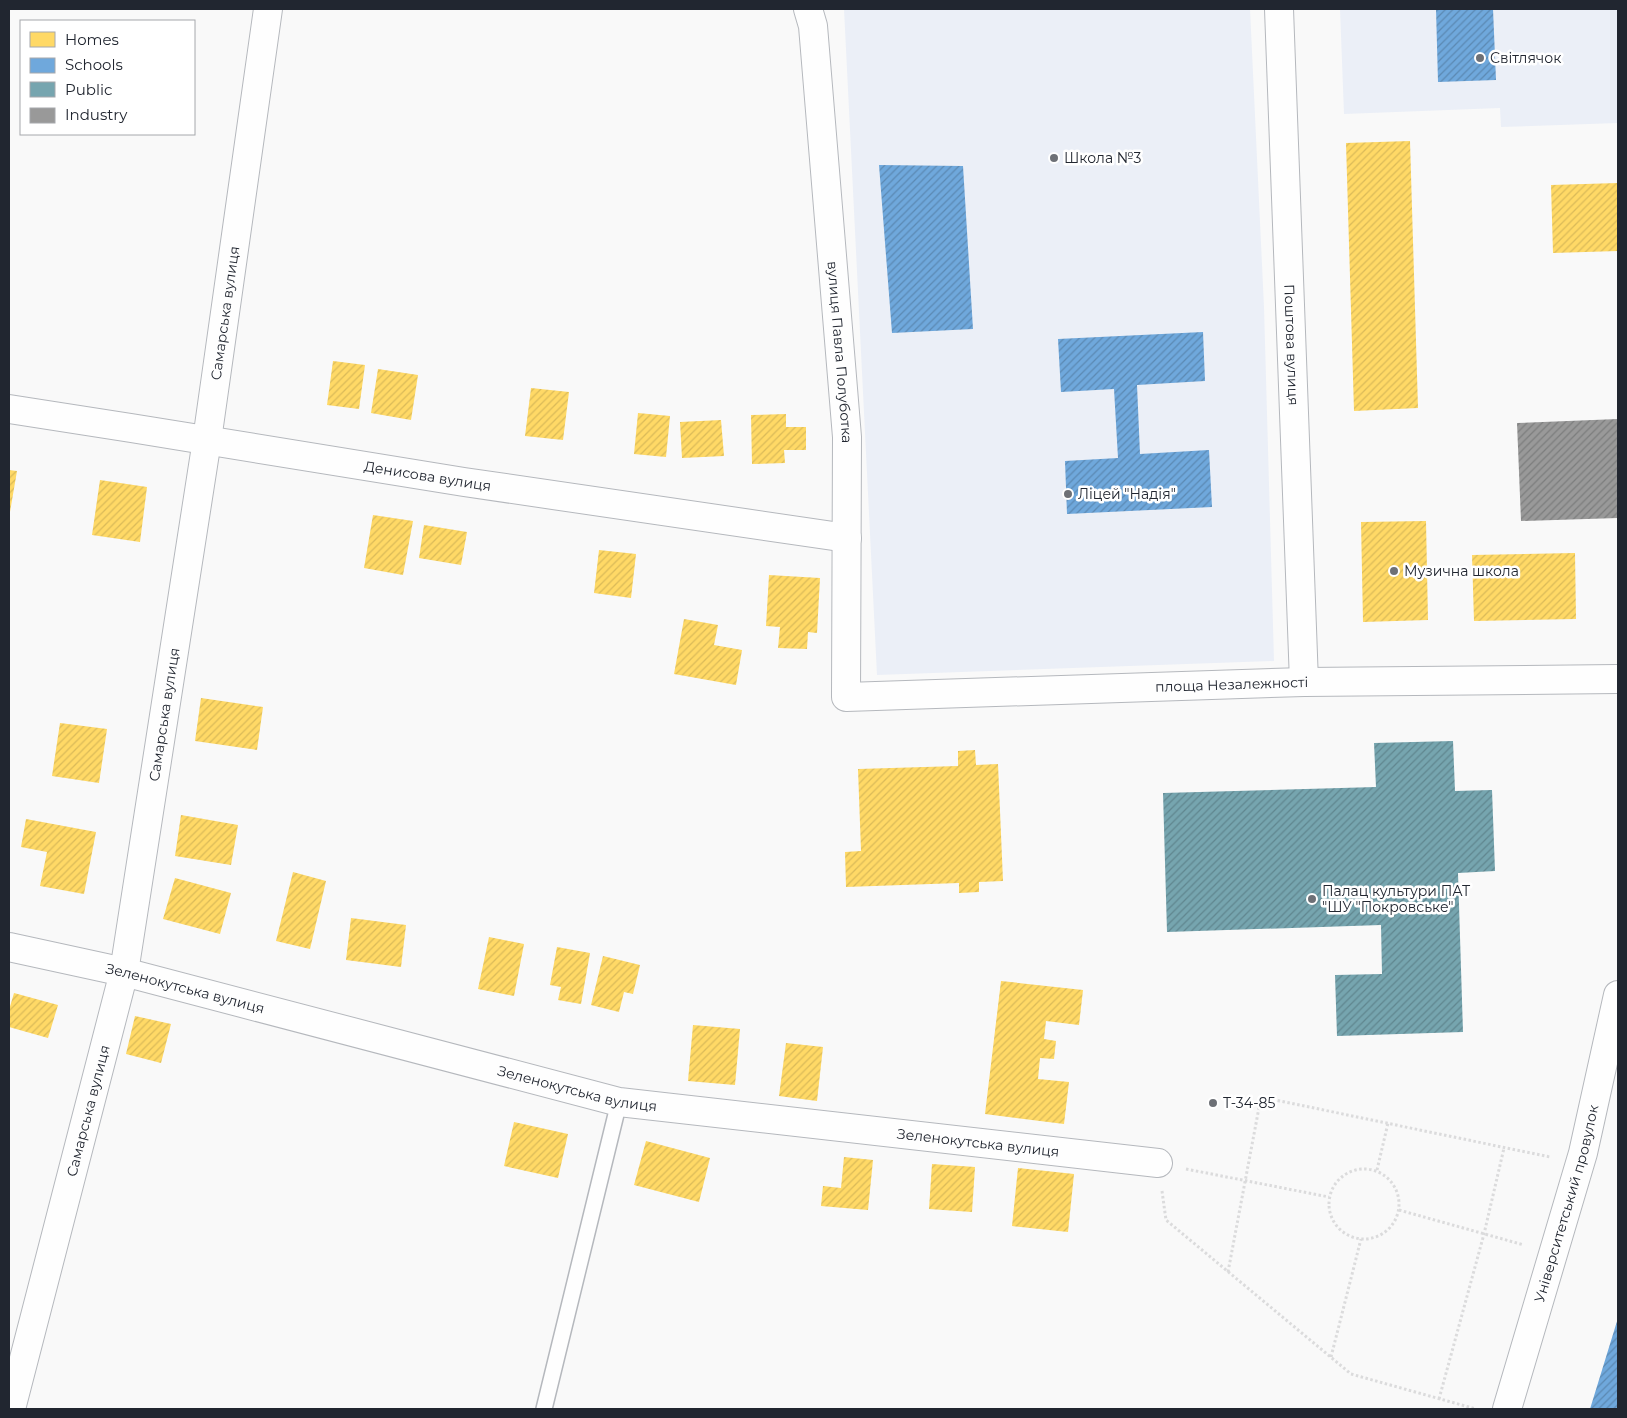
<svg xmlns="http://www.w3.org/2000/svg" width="1627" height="1418" viewBox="0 0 1627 1418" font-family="Montserrat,sans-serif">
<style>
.built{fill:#ebeff7}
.homes{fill:url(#homes-hatch)}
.schools{fill:url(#schools-hatch)}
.public{fill:url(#public-hatch)}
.industry{fill:url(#industry-hatch)}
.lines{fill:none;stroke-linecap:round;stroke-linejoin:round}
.lane-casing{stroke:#b5b8bd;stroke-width:18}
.street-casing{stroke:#b5b8bd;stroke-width:30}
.path{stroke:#dbdbdc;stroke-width:3;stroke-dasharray:2.5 2.5;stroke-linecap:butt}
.lane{stroke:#fefefe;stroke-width:15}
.street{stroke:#fefefe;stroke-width:28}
.poi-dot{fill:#6d7076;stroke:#fff;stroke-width:2}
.labels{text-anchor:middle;stroke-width:5;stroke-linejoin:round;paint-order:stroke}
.poi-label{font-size:14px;fill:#212630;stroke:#fff;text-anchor:start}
.street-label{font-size:14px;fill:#212630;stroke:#fff}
</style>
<defs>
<pattern id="homes-hatch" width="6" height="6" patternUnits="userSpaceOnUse" patternTransform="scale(1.25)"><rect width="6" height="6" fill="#ffd966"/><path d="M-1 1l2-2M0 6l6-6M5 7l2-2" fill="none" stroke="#daba59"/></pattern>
<pattern id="schools-hatch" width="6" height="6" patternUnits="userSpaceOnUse" patternTransform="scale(1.25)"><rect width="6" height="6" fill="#6fa8dc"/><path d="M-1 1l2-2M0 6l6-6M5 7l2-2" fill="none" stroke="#5b89b3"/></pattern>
<pattern id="public-hatch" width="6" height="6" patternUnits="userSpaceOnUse" patternTransform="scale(1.25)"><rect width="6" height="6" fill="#76a5af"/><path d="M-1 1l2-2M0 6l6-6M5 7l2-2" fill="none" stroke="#60868f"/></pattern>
<pattern id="industry-hatch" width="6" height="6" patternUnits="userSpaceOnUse" patternTransform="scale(1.25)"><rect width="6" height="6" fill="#999"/><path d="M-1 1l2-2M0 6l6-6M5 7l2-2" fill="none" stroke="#7c7d7d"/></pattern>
</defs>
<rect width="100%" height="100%" fill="#f9f9f9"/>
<path class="built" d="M844,9H1250L1264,307L1274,661L877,675Z
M1340,9H1618V123L1501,127L1500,108L1344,114Z"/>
<path class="homes" d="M1410,141L1418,408L1354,411L1346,143Z
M1618,183V251L1553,253L1551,185Z
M333,361L365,365L359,409L327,405Z
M378,369L418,375L411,420L371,413Z
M531,388L569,392L563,440L525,436Z
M638,413L670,416L666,457L634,454Z
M786,414V427H806V450H784L785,463L752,464L751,415Z
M721,420L724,456L682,458L680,422Z
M9,470L17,471L10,512H9Z
M100,480L147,487L140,542L92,535Z
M373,515L413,521L403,575L364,568Z
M1426,521L1428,620L1363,622L1361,522Z
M424,525L467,532L461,565L419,558Z
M599,550L636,554L631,598L594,593Z
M1575,553L1576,619L1474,621L1472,555Z
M769,575L820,578L817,633L808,632L807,649L778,648L780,627L766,626Z
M684,619L718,625L714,645L742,650L736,685L674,674Z
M201,698L263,707L257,750L195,741Z
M60,723L107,729L99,783L52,776Z
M975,750L976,765L998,764L1003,881L979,882V892L959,893V883L846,887L845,852L861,851L858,769L958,766V751Z
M181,815L238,825L231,865L175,856Z
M26,819L96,832L84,894L40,886L47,852L21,847Z
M293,872L326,881L310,949L276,941Z
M175,878L231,893L220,934L163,919Z
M351,918L406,925L401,967L346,960Z
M489,937L524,944L514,996L478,989Z
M557,947L590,953L581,1004L558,1000L561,987L550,985Z
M603,956L640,965L633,994L624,992L619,1012L591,1005Z
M1001,981L1083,990L1079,1025L1046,1021L1044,1039L1056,1041L1054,1059L1040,1058L1038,1079L1069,1082L1064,1124L985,1114Z
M14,993L58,1005L48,1038L9,1027V1010Z
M135,1016L171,1024L161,1063L126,1054Z
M693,1025L740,1029L735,1085L688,1081Z
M786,1043L823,1047L817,1101L779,1096Z
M514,1122L568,1134L558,1178L504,1166Z
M646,1141L710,1158L699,1202L634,1185Z
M844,1157L873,1160L868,1210L821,1206L823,1186L841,1188Z
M932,1164L975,1167L972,1212L929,1209Z
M1018,1168L1074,1174L1068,1232L1012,1226Z"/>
<path class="schools" d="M1436,9H1493L1496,80L1438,82Z
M879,165L963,166L973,329L892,333Z
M1203,332L1205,381L1137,385L1140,454L1209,450L1212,507L1067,514L1065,461L1118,458L1114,389L1061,392L1058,339Z
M1618,1318V1409H1590Z"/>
<path class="public" d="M1453,741L1455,791L1492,790L1495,871L1458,873L1463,1032L1337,1036L1335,975L1382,974L1381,925L1167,932L1163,793L1376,787L1374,743Z"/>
<path class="industry" d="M1618,419V518L1521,521L1517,423Z"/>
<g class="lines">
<g class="lane-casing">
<path id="lane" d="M544,1409L619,1102"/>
</g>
<g class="street-casing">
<g id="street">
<path id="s1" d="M808,9L813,26L847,437L846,697L1304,682L1618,679"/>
<path id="s2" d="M1279,9L1304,682"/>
<path id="s3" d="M9,409L131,428L464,482L847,538"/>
<path id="s4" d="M9,947L124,972L619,1102L1158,1163"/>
<path id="s5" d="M11,1409L124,972L207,440L268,9"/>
<path id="s6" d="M1507,1409L1583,1153L1618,995"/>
</g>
</g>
<path class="path" d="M1329 1204a35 35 0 1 1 70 0a35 35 0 1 1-70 0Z
M1186,1169L1329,1197
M1377,1170L1388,1123
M1162,1191L1166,1220L1351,1374L1476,1409
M1399,1210L1524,1245
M1228,1272L1261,1097L1550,1157
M1331,1357L1361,1239
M1439,1399L1484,1234L1504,1148"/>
<use href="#lane" class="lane"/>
<use href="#street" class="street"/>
</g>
<g class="poi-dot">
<circle cx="1480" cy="58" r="5"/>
<circle cx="1054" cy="158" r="5"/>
<circle cx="1068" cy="494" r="5"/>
<circle cx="1394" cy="571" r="5"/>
<circle cx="1312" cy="899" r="5"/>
<circle cx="1213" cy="1103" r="5"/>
</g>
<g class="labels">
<g class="poi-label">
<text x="1490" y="63">Світлячок</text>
<text x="1064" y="163">Школа №3</text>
<text x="1078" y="499">Ліцей "Надія"</text>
<text x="1404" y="576">Музична школа</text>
<text x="1322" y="896">Палац культури ПАТ<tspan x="1322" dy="16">"ШУ "Покровське"</tspan></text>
<text x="1223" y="1108">Т-34-85</text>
</g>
<g class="street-label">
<text dy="5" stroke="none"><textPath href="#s5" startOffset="1118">Самарська вулиця</textPath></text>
<text dy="5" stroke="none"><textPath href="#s2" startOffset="336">Поштова вулиця</textPath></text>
<text dy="5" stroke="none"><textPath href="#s1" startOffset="345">вулиця Павла Полуботка</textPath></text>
<text dy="5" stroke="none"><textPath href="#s3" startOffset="424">Денисова вулиця</textPath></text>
<text dy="5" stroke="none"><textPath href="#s1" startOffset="1076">площа Незалежності</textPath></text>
<text dy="5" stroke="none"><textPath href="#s5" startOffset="712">Самарська вулиця</textPath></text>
<text dy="5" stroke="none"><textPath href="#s4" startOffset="181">Зеленокутська вулиця</textPath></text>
<text dy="5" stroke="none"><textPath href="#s4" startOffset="586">Зеленокутська вулиця</textPath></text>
<text dy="5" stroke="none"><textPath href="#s5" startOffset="308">Самарська вулиця</textPath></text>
<text dy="5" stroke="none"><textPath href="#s4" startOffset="991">Зеленокутська вулиця</textPath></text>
<text dy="5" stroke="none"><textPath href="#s6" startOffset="214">Університетський провулок</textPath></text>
</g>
</g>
<rect width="1627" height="1418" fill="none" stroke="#212630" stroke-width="20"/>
<rect x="20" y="20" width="175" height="115" fill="#ffffff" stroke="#a6a8ac"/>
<rect x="30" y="32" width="25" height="15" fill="#ffd966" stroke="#a6a8ac"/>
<text x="65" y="45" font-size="15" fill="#212630">Homes</text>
<rect x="30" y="58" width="25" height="15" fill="#6fa8dc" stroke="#a6a8ac"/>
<text x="65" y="70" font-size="15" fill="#212630">Schools</text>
<rect x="30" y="82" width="25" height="15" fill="#76a5af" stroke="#a6a8ac"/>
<text x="65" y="95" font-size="15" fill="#212630">Public</text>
<rect x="30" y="108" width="25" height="15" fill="#999999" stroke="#a6a8ac"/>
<text x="65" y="120" font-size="15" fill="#212630">Industry</text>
</svg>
